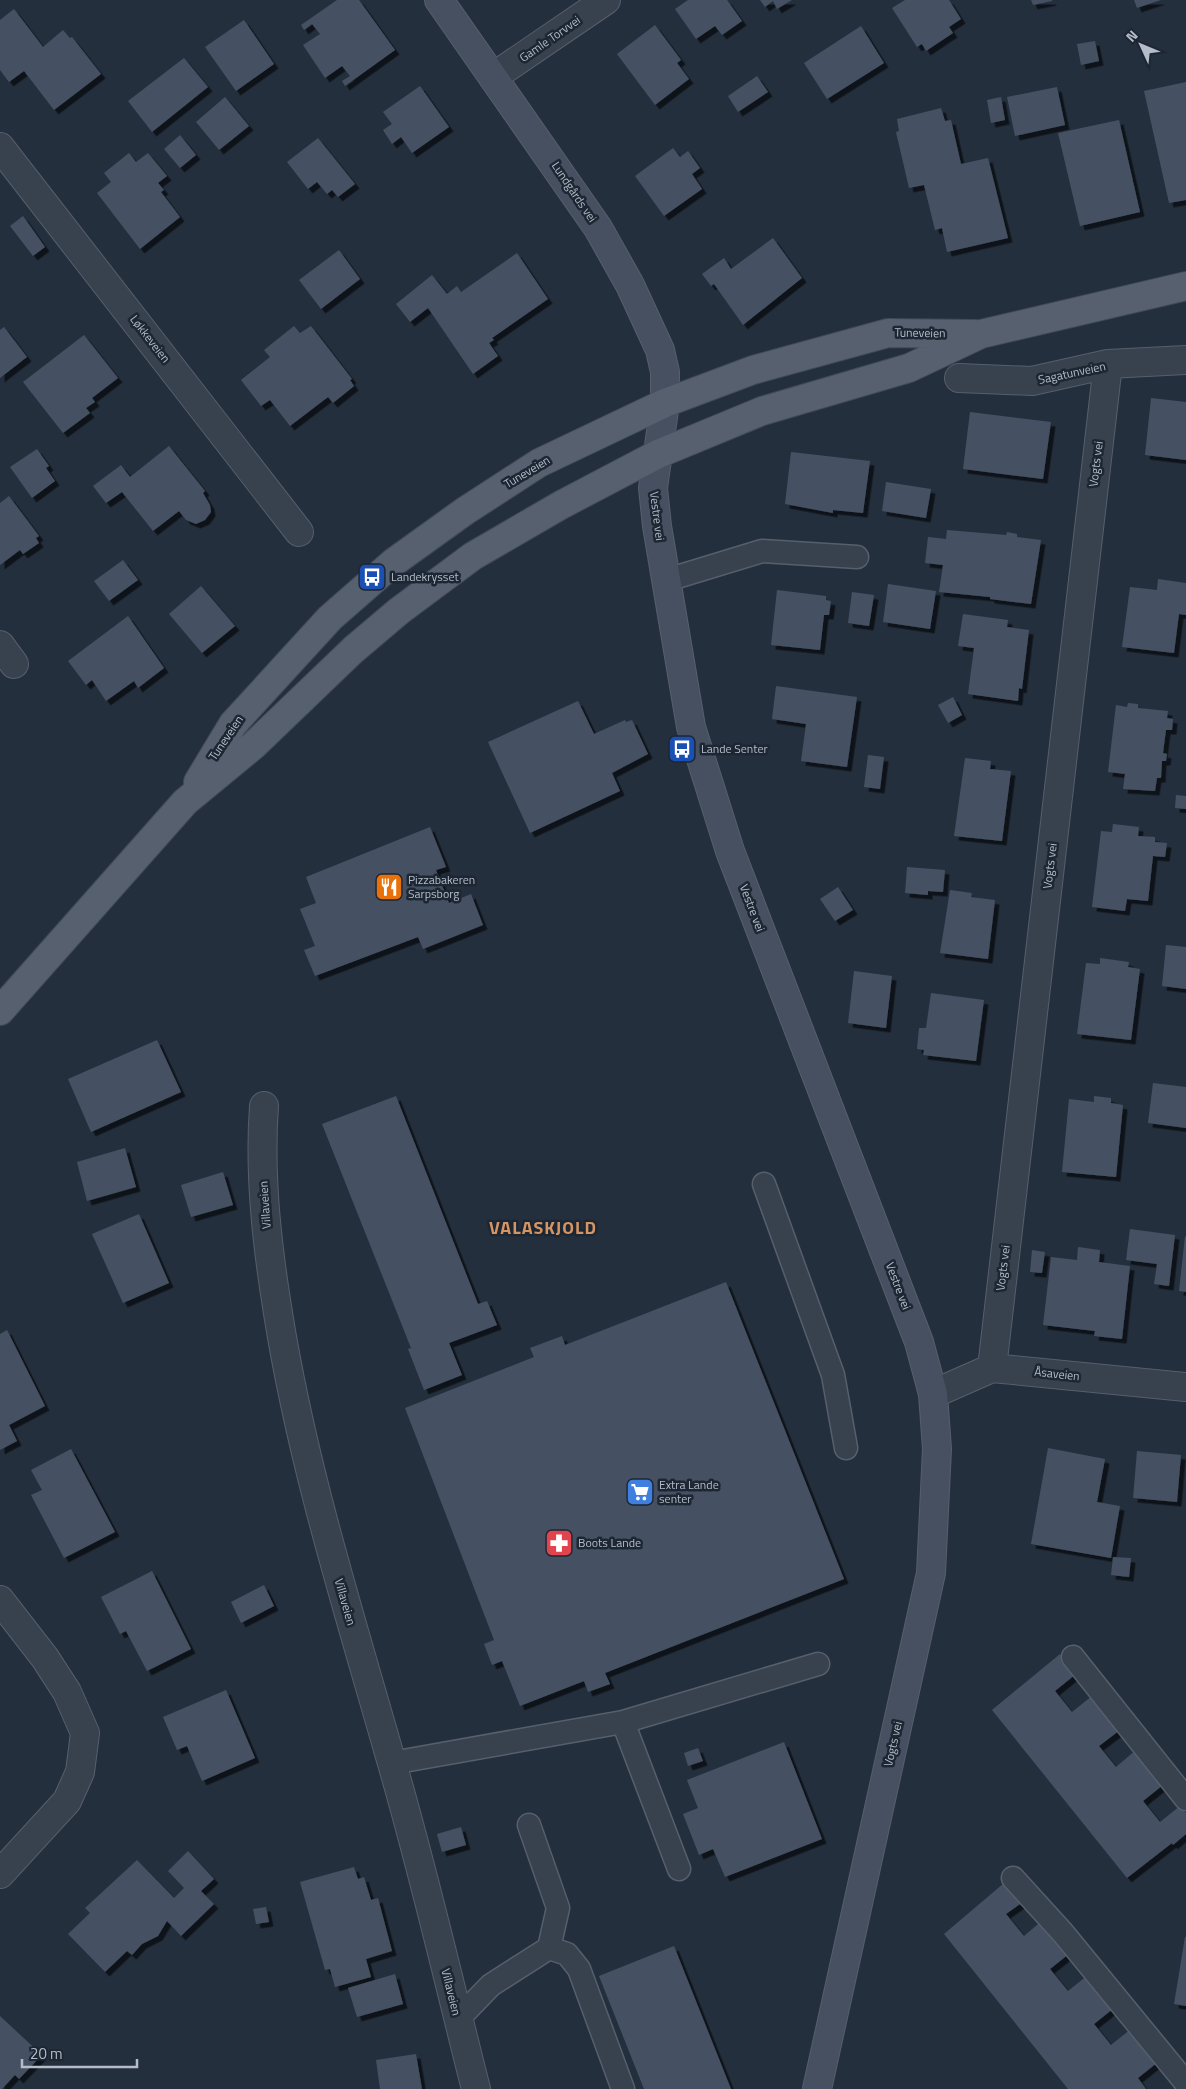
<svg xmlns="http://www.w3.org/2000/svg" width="1186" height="2089" viewBox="0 0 1186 2089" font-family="'Titillium Web',sans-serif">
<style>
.building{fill:#455162;filter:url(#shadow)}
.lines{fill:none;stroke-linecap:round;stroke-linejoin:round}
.lane-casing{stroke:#565f6c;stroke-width:25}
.street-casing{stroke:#565f6c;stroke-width:30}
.secondary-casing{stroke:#565f6c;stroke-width:30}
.primary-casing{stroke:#414a57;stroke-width:30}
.lane{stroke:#38414e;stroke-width:22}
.street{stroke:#38414e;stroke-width:28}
.secondary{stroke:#465061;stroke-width:28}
.primary{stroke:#56606e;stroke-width:28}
.labels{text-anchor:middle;stroke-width:5;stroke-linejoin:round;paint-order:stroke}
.street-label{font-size:12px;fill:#b4bcc9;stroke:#1d2633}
.poi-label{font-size:12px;fill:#b4bcc9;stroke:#1d2633;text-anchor:start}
.district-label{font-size:18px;font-weight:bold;letter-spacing:1px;fill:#d59563;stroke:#1d2633}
</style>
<defs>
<filter id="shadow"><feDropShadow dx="4.5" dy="4.5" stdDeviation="0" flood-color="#0009"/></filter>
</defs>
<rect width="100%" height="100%" fill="#242f3e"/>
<path class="building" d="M337,0H359L395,50L345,86L342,81L350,76L342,66L325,78L303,45L320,34L312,24L304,30L301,25Z
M688,0H727L742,21L722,35L715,26L696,39L675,9Z
M760,0H792L777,9L773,1L765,7Z
M905,0H949L961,19L949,27L953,33L926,51L922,44L917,47L892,8Z
M1031,0H1052V1L1033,5Z
M1134,0H1161L1137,8Z
M14,9L43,47L63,30L70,38L72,37L101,74L54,110L24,71L9,82L0,70V20Z
M244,20L274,64L236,91L205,47Z
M655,25L681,60L677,63L689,79L655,105L617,54Z
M861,26L884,63L827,99L804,63Z
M1095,41L1099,61L1081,65L1077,44Z
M184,58L208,87L152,132L128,101Z
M757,76L768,92L738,112L728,96Z
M1186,82V200L1169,203L1144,91Z
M420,86L449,127L412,153L401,137L392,144L383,130L392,124L383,112Z
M1057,87L1065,125L1015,136L1007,97Z
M225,97L249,126L219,150L196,122Z
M1001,97L1005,120L991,123L987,100Z
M941,108L945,121L951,120L961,164L988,158L1008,238L947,252L942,228L935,230L924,185L909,188L896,132L899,131L897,119Z
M1119,120L1140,212L1080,226L1058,133Z
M180,135L196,155L180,168L164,149Z
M318,138L355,184L338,197L332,190L327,194L317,182L308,189L287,162Z
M673,148L680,157L688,151L700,168L692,174L702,189L664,216L635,176Z
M129,153L136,162L148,153L167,176L158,183L164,190L161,192L180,217L140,249L97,193L111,182L104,173Z
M23,216L45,247L33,256L10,226Z
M773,238L802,278L743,325L714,284L711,286L702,274L724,258L731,269Z
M339,250L360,279L321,309L299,280Z
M517,253L548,299L492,338L494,340L489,343L498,356L473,374L428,308L410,322L396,304L432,275L447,294L457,286L461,292Z
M294,326L300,333L311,326L352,379L350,380L354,386L333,403L328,397L290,426L270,400L261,406L241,380L270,357L264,350Z
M4,327L27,357L0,378V330Z
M84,335L118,378L92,398L95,402L86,408L90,413L63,433L23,382Z
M1151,398L1186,402V460L1145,455Z
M970,412L1051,422L1043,479L963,469Z
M169,446L205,491L203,493L210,505L211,512L205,520L196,524L186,520L179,511L153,531L122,492L106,503L93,486L121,465L130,477Z
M37,449L49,466L46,468L55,481L32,498L10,467Z
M791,452L870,461L863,513L833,510V513L785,504Z
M886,482L931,489L926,518L882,511Z
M9,496L39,536L36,538L39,543L23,554L20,550L0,565V503Z
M947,530L1006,535L1007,532L1017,534V537L1041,540L1031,604L990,599V597L939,592L943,565L925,563L928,537L946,539Z
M123,560L138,580L109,601L94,581Z
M1158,579L1186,583V615L1179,614L1174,653L1122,647L1130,587L1157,590Z
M888,584L936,591L930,629L883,622Z
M201,586L235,626L202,653L169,614Z
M777,590L826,596V600L831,601L829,615H824L820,650L771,645Z
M852,592L874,595L869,626L848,623Z
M963,614L1008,620L1007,627L1029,630L1022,689L1019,688L1018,701L968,694L974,648L958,646Z
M128,616L164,668L138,688L134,681L106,701L92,680L86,685L68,661Z
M776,686L857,697L847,767L801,761L806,724L772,719Z
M953,697L962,715L948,723L938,705Z
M578,701L594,734L625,720L626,722L632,720L648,754L612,773L620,791L530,833L488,742Z
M1128,703L1138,704V708L1168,711L1167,718L1173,719L1172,730H1166L1163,753L1167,754L1166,761H1162L1161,778H1157L1155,791L1123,789L1125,774L1108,772L1116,705L1127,707Z
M868,755L884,757L880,789L864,787Z
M965,758L991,761L990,769L1011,771L1002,841L954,836Z
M1176,795L1186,796V809L1175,808Z
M1113,824L1139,827L1138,836L1155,837V842L1167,843L1165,857L1153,856L1148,901L1127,899L1125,911L1092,907L1101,831L1112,832Z
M430,827L446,867L436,870L449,903L471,894L483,925L423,949L418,937L315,976L304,950L315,946L300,909L316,903L306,877Z
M907,867L945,870L943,892L928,891V895L905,893Z
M838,887L853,910L835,921L820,899Z
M950,890L972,893L971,897L995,900L988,959L940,953Z
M1166,945L1186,947V989L1162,986Z
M1100,958L1129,962L1128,967L1140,969L1131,1040L1077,1034L1086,963L1100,964Z
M854,971L892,976L886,1028L848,1023Z
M931,993L984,1000L976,1061L923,1055L924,1050L917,1049L919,1028H926Z
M157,1040L181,1092L91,1132L68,1079Z
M1153,1083L1186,1087V1128L1148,1123Z
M396,1096L478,1304L487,1301L497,1325L449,1343L462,1375L424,1390L408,1349L411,1348L322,1124Z
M1094,1096L1111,1098V1103L1123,1105L1116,1177L1062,1172L1069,1099L1094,1102Z
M125,1148L136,1187L87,1201L77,1162Z
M223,1172L233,1205L191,1217L181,1185Z
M139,1214L169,1283L123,1303L92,1234Z
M1130,1229L1175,1235L1169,1286L1154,1284L1157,1264L1126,1260Z
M1185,1236L1186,1237V1292L1179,1291Z
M1078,1247L1100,1250L1099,1262L1130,1266L1122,1339L1094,1336L1095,1331L1043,1325L1051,1257L1077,1260Z
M1032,1250L1045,1252L1042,1273L1030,1272Z
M726,1282L844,1579L605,1673L610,1684L588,1692L584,1681L520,1706L502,1661L492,1665L484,1644L494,1640L405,1408L534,1357L530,1348L562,1336L565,1345Z
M7,1330L45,1406L9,1425L17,1441L0,1450V1334Z
M1048,1448L1105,1459L1097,1502L1120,1506L1111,1558L1031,1544Z
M71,1449L115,1532L64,1558L31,1495L42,1490L31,1470Z
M1137,1451L1181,1455L1177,1502L1133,1498Z
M1113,1557L1131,1558L1129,1577L1111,1575Z
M152,1571L191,1649L147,1671L126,1631L120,1634L101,1597Z
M264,1585L274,1606L241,1623L231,1602Z
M1060,1654L1076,1674L1055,1691L1072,1712L1092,1696L1120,1730L1099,1746L1116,1767L1136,1750L1163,1785L1143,1801L1160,1822L1180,1806L1186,1813V1834L1173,1845L1172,1843L1127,1878L992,1710Z
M226,1690L255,1758L202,1781L187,1746L177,1750L163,1717Z
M784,1742L822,1839L725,1877L713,1849L699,1855L683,1814L698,1808L687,1780Z
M698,1748L703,1761L688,1766L684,1753Z
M461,1827L466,1845L442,1852L437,1834Z
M188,1851L214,1879L201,1891L214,1904L181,1936L167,1921L158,1936L142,1944L132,1955L127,1951L105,1972L68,1934L90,1913L85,1908L137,1860L174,1898L184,1888L168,1871Z
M354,1867L358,1879L364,1877L371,1900L378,1898L392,1951L366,1959L371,1977L335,1987L330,1969L325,1970L300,1882Z
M1010,1878L1027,1899L1006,1914L1024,1936L1044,1919L1070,1953L1050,1969L1068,1991L1088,1975L1114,2008L1094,2024L1111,2045L1131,2029L1158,2062L1138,2078L1146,2089H1068L944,1934Z
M266,1907L269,1922L256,1924L253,1909Z
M1185,1937H1186V2006L1174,2004Z
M674,1946L731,2089H644L599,1976Z
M395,1974L403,2004L357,2017L348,1988Z
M0,2016L42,2055L19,2079L15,2075L2,2089H0Z
M416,2054L422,2089H380L376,2060Z"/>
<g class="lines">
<g class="lane-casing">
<path id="lane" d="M667,580L762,551L857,557
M764,1184L833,1375L846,1448
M1073,1657L1186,1799
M623,1722L679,1869
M392,1763L623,1722L818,1664
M529,1825L558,1908L549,1948
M1013,1878L1063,1933L1186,2083
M458,2019L491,1985L549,1948L567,1954L579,1969L623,2089"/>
</g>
<g class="street-casing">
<path id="street" d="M493,77L606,0
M0,147L299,532
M959,378L1032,381L1108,364L1186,360
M0,645L14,664
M264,1106C259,1175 267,1245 278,1313C302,1465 349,1612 391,1760C423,1869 448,1979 476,2089
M992,1368L1108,364
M933,1394L992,1368L1186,1387
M0,1600L45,1658L67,1692L85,1733L80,1772L67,1801L0,1874"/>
</g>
<g class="secondary-casing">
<path id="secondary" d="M439,0L598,228L630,285L660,350L665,372V403L653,488L657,526L691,727L730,851L919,1342L933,1394L937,1449L931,1573L817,2089"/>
</g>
<g class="primary-casing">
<path id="primary" d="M198,782L233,724L330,618L394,562L465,511L539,463L665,403L753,370L888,333L975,334
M0,1011L185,802L254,745L353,650L399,611L473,556L561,505L658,454L762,411L909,368L981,334L1186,286"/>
</g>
<use href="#lane" class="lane"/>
<use href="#street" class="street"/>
<use href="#secondary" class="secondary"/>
<use href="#primary" class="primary"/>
</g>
<defs>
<g id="bus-square" transform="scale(1.4375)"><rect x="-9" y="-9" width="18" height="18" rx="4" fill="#1a4fb4" stroke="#1d2633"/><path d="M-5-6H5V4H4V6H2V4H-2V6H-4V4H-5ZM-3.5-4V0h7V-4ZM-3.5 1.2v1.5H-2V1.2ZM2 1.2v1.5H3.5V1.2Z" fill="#fff"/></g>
<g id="restaurant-square" transform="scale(1.4375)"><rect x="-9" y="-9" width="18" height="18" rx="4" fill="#e8710a" stroke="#1d2633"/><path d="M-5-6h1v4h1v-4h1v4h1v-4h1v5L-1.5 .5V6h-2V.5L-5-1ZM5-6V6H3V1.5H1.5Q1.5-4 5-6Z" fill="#fff"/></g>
<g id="supermarket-square" transform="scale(1.4375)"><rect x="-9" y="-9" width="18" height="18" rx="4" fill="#3f7fe0" stroke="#1d2633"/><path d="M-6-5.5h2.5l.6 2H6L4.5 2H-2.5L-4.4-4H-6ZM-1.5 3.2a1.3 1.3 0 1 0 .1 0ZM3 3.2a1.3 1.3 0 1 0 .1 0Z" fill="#fff"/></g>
<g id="pharmacy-square" transform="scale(1.4375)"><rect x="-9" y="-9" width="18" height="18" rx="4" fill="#e0444e" stroke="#1d2633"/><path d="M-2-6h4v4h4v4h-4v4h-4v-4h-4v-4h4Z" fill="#fff"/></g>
</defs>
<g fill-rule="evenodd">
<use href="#bus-square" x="372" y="577"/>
<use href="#bus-square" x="682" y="749"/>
<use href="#restaurant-square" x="389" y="887"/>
<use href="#supermarket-square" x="640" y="1492"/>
<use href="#pharmacy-square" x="559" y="1543"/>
</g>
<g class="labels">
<g class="street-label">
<text transform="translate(550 39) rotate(-35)" y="4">Gamle Torvvei</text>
<text transform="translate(574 192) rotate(56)" y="4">Lundgårds vei</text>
<text transform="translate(920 333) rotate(1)" y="4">Tuneveien</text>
<text transform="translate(150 339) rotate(52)" y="4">Løkkeveien</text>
<text transform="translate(1072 373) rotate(-12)" y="4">Sagatunveien</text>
<text transform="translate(1096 464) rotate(-83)" y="4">Vogts vei</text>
<text transform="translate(527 472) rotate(-31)" y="4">Tuneveien</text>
<text transform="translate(657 516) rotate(83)" y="4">Vestre vei</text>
<text transform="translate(226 738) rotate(-56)" y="4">Tuneveien</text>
<text transform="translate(1050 866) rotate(-83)" y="4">Vogts vei</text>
<text transform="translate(752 908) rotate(69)" y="4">Vestre vei</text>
<text transform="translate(265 1205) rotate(-94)" y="4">Villaveien</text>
<text transform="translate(1003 1268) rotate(-83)" y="4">Vogts vei</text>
<text transform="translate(898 1286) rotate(69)" y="4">Vestre vei</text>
<text transform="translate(1057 1374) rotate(6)" y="4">Åsaveien</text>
<text transform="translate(345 1602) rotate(74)" y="4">Villaveien</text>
<text transform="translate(893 1744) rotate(-77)" y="4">Vogts vei</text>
<text transform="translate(451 1992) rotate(76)" y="4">Villaveien</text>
</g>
<g class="poi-label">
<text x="391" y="581">Landekrysset</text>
<text x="701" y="753">Lande Senter</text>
<text x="408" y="884">Pizzabakeren<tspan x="408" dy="14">Sarpsborg</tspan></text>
<text x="659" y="1489">Extra Lande<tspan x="659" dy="14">senter</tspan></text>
<text x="578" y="1547">Boots Lande</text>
</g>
<g class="district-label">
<text x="543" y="1234">VALASKJOLD</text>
</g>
</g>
<g transform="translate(1141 45) rotate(314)" stroke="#1d2633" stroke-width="4" paint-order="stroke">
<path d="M0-4L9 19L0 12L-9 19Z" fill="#b4bcc9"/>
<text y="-8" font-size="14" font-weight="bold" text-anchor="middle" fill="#b4bcc9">N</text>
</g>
<path d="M22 2059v8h115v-8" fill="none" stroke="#b4bcc9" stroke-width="2.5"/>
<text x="30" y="2059" font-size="15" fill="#b4bcc9" stroke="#1d2633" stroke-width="4" paint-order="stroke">20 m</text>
</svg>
